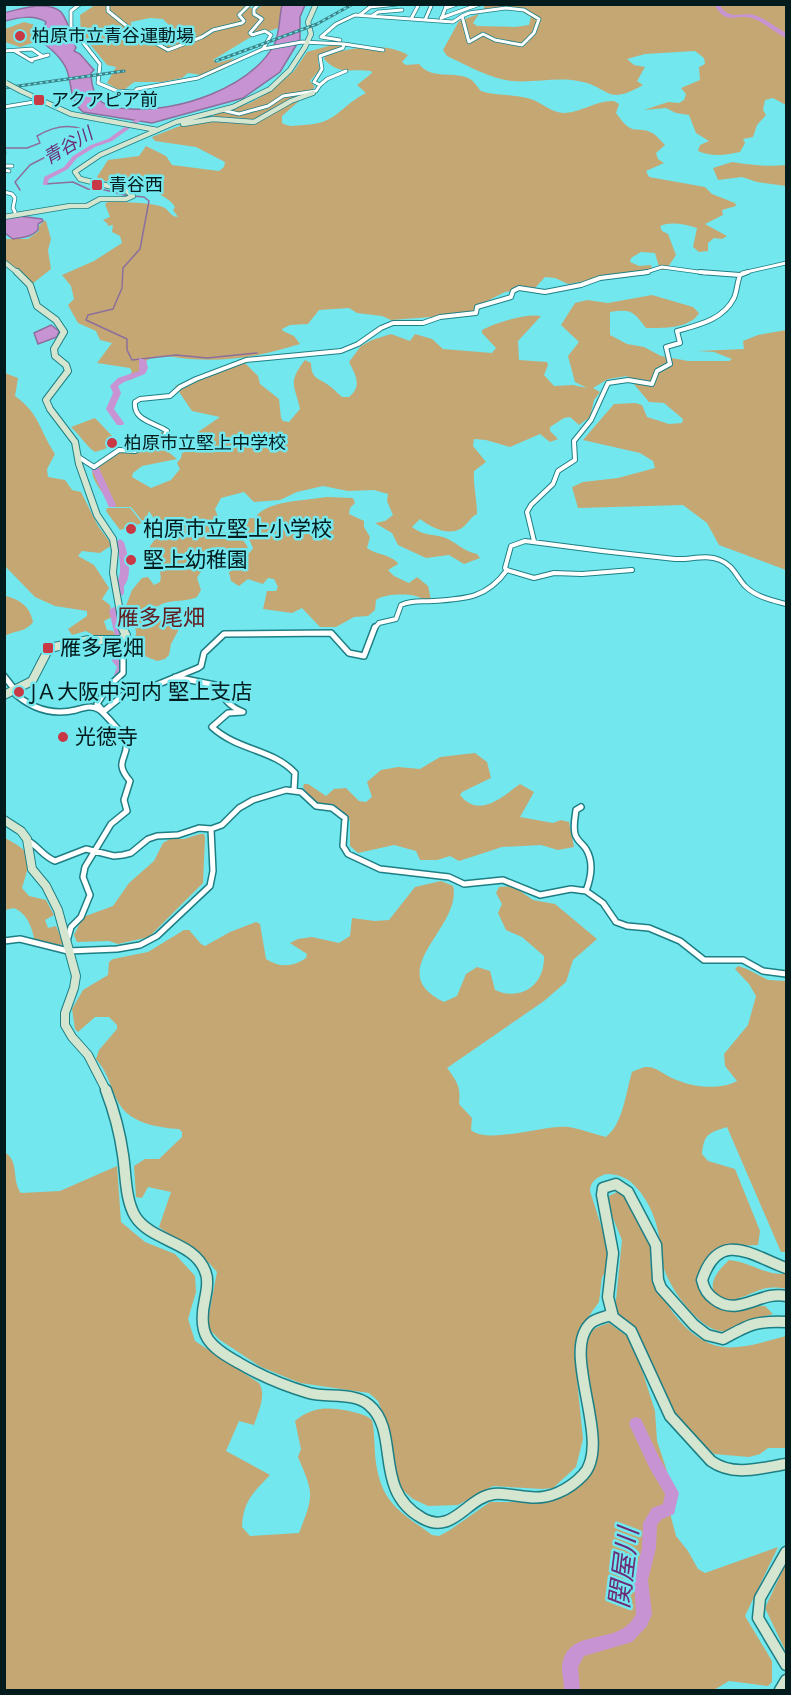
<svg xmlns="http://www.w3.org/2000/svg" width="791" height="1695" viewBox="0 0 791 1695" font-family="Jost,'Noto Sans JP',sans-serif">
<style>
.green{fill:#c5a774;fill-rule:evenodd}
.water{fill:#c793d2;stroke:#8c6f9c;stroke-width:1.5}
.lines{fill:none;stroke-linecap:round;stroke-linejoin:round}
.stream{stroke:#8c6f9c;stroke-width:1.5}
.river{fill:#c793d2;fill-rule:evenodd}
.street-far2-casing{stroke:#1d7f84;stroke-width:4.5}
.street-far1-casing{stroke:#1d7f84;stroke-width:6}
.street-casing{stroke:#1d7f84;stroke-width:8}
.secondary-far3-casing{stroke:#1d7f84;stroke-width:6}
.secondary-far2-casing{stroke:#1d7f84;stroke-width:8}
.secondary-far1-casing{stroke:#1d7f84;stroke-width:10}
.secondary-casing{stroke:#1d7f84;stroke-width:13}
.street-far2{stroke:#fff;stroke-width:3}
.street-far1{stroke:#fff;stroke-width:4}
.street{stroke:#fff;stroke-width:5}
.secondary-far3{stroke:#d4e6d0;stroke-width:4.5}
.secondary-far2{stroke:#d4e6d0;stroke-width:6}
.secondary-far1{stroke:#d4e6d0;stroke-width:8}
.secondary{stroke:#d4e6d0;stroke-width:10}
.rail-casing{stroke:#3a8286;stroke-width:3}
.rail{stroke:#72e7ee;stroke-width:1.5;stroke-dasharray:3;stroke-linecap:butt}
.secondary-bridge-casing{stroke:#1d7f84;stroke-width:6;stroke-linecap:butt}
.secondary-bridge{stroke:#d4e6d0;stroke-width:4.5}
.poi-dot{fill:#c93945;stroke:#72e7ee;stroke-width:2}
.labels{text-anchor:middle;stroke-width:5;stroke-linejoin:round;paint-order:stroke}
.far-poi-label{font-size:18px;fill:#021b1d;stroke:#72e7ee;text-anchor:start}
.far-water-label{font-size:18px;font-style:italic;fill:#6b2b77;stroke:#72e7ee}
.poi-label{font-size:21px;fill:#021b1d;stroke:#72e7ee;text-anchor:start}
.neighbourhood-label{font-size:22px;fill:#611c20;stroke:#72e7ee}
.near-water-label{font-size:27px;font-style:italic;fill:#6b2b77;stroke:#72e7ee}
</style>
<rect width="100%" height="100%" fill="#72e7ee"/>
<path class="green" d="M234,4L257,9L263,5H282L278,28L249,38L213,60L218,63L234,58L224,69L208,76L188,73L182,78L162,82H134L124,90H119L107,83L116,67L107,65L81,33L80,15L95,5ZM150,18L163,19L180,37C167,45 146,42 132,35L131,22Z
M485,5H786V105L773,98L765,100L763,110L766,115L757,125L753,137L743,139L745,143L740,152C727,155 711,157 698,151L700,145L709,141L696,133L689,115L676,113L666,108L644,110L668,102L679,103L684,100L686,94L681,88L700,80L699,67L705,64L704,58L695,51L645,54L627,59L634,65L645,67L637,81L643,85C605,107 610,86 578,81C556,77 534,83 512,81C490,79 467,65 447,56L443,50L459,21L479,14L473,23L477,26L515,27L529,25L531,17L514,7L483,10Z
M24,22L35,25L38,33L35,42L20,47L5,42V29Z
M332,45L341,46V47L320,55L318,61L320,69L310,81L315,87L282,116V123C291,128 294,125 304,125C337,124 340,106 366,93L357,85L372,73L371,71C350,68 340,76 324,59L326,55C351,48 384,41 408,55L402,62L406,65L419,64C432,80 451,71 468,78C475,81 477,87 481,91C496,96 512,94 527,98C541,101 550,113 565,113C582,112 597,100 614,101L619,104L616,113C635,140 635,123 654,134C658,137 661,141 665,145L656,153L658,159L664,163L646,171L649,177L705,187L712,194L735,203L736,206L722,210L723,215L705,224L727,236L722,239L714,238L708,243V251L699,252L693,247L697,228C685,224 670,221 660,226L662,231L668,234L676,255L666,270H660L655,253L641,252L631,258L630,262L639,266L651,265L652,270L648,274H625L568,284L555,278L545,277L535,288L505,292L487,301L470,314L391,320L382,316L357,313L349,308L319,310L308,324L290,325L282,329L283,331L294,336L300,344C260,356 231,362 189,359C174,358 161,352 147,360L143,374L130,380L126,378L132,372L130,368L97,363L112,343L100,340L96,331L78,323L68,305L74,299L71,286L62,275L94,261L122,243L120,236L112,232L113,225L107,226L108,224L103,220L110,217L105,204L111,200C127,204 147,201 163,207C170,210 169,216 178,217L173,210L175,207C164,187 119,187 99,179L97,177L108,160L139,156L146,146L166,156L172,165L219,171L224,167L225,162L196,147L155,141L152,137L182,125L204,121L216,114L250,103L271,91L294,71L307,52Z
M732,162C750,165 769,167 786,165V186L757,182L742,177L718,180L713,168Z
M44,221H46L51,239L48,250L51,269L32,284L5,263V239H28L39,231V226Z
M652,295L693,307L699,313C690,329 662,328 646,328C633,311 631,309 610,312V335L627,344L644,347L661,356L688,361H729L732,359L714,352L698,351L744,349L743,341L758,335L786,330V570L719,545L707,523L683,505L578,508L572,487L583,482L618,478L655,468L653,461L640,453L583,440L614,404L635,403L642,405L647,417L669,424L682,423L683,419L664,403L649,402L627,376L608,379L593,388L600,392L594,400L590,417L579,425L570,417L564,418L550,427V431L558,439L550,442L540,434L510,447L486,440L474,439L473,446L486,462L474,471C473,486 477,498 477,514C470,517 468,524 462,528C448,537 431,527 420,519L412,527C422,535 431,534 443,537C455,541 464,552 477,554L480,558L464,564L449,555L426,558L398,545L392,533L375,523L385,521L393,515L387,501L388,494L374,490L348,491L323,486L297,492L280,500L254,502L244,492L221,498L215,509L218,517L210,524C220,537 239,528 248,548C220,557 213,551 197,578L201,590L197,597C184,603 169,598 157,607C155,622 167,625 179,629L171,644L169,655L165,659L157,661L130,650C141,625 136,632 124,611L132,590L142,578L148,577L154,585L160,582C163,571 156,563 148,557L150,546L156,538L159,526L149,511L144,523L131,507H112C107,497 92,482 92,471C92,463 109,453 116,450C124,447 134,450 143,445C149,442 155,436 162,432L168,438L166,450L177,459L142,466L133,473L132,477L151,488L171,480L180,469L177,463L181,458L182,453L200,447L202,443L198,432L220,417L192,411L175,386L219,368L244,362L258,376L260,384L279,399L281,418L283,421L289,422L300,409C295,385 287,383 305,360L311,363C311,380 320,378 331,387C335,390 338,394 342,397H349C363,386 355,374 349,362L361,346L372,340L391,334L410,341L415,334L432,339L443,349L492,353L496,348L482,333V330C495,323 526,313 541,316L518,341L519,360L547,362L548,365L544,375L554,386L573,385L587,388L575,382L568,356L579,342L561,325L575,303L587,300L608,303Z
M5,373L18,378L15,396C40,414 39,430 55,454L47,469L48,477L65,480L72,490L81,492L98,526L112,545L100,553L82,551L78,556L94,565L109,588L102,599L110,605L112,617L104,621L107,630L113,631L115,635L99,638L86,631L72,635L68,629L87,616V611L55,606L35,597L5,566Z
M95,418L116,440L105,449L95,452C86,446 80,435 71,427Z
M326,497L353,498L355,503L350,508L349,514L364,521V527L370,537L367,548C377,555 386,553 397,562L398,564L388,570L394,576L409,583L417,577L428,586L431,600C423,600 419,596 411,595C401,594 384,594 376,600L375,610L368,616L354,617L336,627H320L302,608L292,613L263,609L267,591H276L278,587L274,579L268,578L263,584L248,579L239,586L231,581L228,568C234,557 248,558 253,548L249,539L235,525V519L255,518C266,500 306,501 326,497Z
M107,508H130L142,523L120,530L106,511Z
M5,596C19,599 30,606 33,622C25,633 15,630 5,636Z
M475,753L487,762L491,778L462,792L460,795C479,819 502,797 520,784L534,792L520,817L553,823L561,820L569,822L574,847L558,850L541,845L502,847L459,861L450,856L437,860H420L416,851L394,845L358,853L350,846V820L331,805L314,803L303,787L304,784H308L326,796L334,789L346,788L359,801L366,802L372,797L367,782L381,770L398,767L420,769L440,757Z
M200,834H204L205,838L203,883L149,937L118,944L109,941L77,942L74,935L83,917L113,906L129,883L154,861L163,843L170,839H184Z
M5,838C34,853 31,858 22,888L29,896L46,900L54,915L45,920L48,928L56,926L64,945L35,942C32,928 28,914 14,908L5,910Z
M441,881L453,886C463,927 380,971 444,1002L457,996L466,974L477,967L490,971L495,990C522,1002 545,984 544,956L522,937L506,930L498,913L502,904L496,893L499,887L513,886L533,900L555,904L597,939L573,960L566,982L544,1001L447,1068C457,1081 461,1087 459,1104L472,1118L471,1130C488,1145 546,1124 569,1127C581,1129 594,1134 606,1137C623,1124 626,1092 632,1072C636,1070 641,1068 645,1067C656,1066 663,1074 672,1078C691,1087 718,1091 737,1081L725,1066L724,1054L748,1025L756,996L749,984L735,969L738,966L747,969L768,980L786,981V1252H781L727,1127C709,1133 704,1133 702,1154L708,1161L735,1169L760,1231L758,1245L728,1246L706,1259L700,1273L705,1293L722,1308L765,1306L773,1314C766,1316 758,1318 751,1321C738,1326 728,1336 713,1329C693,1320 671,1289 664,1269C662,1262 662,1253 661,1246C657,1222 651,1202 633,1184C627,1178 617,1174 608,1174C599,1175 590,1181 590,1191L610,1254L608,1269L602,1277L599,1302L581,1327L574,1350L583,1439L576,1467L553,1488L542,1489L493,1486L458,1505L428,1506L413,1499L399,1487L386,1421L378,1401L369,1393L300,1383L261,1367L220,1340L209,1329V1314L217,1272L209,1263L159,1227L171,1192L148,1187L142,1198L136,1197L134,1166L145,1159H159L182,1137V1132L179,1129C159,1128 131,1123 120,1105C110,1089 110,1075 96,1059L99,1050L117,1029V1025L109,1017H95L78,1032L75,1029L72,1009L83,990L108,975L109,962L113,959L148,952L184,930H189L201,944L205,946L230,932L256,922L260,924L266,959C280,968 293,967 306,958L307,954L290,943L298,939L312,937L339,943L350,936L352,918L375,921L389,920L415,887Z
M4,1152C20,1160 11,1180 21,1193L60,1191L117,1166L121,1222L145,1242L175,1254L195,1276L196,1292L188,1319L195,1341L259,1383C267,1395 258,1412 254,1425L239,1421L226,1451L270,1475C253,1493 243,1501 242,1527L250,1536L299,1533C314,1495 314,1494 298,1457L301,1449L295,1421C302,1415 311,1410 321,1409C332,1407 364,1412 372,1420C375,1434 374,1448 376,1463C382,1504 401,1512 432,1535L439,1536L450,1530L490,1502H549L587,1476L597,1452L585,1342C590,1329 597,1327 609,1323L632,1340L638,1349L641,1367L655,1411L657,1441L667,1471L671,1517L676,1536L688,1551L698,1569L705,1573L778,1547L745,1616L772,1661V1682L768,1686L729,1681L714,1690H5Z
M617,1192L627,1196C634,1209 647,1225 651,1240C653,1249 649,1258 651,1267C661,1303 693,1353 737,1347C754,1346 770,1340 786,1336V1448H768L760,1454L749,1457L714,1454L675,1419L640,1340L615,1310L622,1240L610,1211L609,1196Z
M729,1260C751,1262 763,1275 786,1274V1289C779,1287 770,1287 763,1289C750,1292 718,1314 713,1289C711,1277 722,1267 729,1260Z
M786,1563V1652L765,1608Z"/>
<path class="water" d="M282,5H305L300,17V39L280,72L243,98L152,123L83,112C68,99 73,84 66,68C60,56 50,48 39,40L46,22C34,14 17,18 5,21L4,13C19,9 48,0 61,12C68,20 72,37 76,48L74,51L80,54L94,70L91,73C92,104 106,108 132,109C178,112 250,88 274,45C280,34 279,17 282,5Z
M12,215L42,219L43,221L38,224V230C30,238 23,237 13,239L5,233V218Z
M51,325L59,331L57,337L38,344L34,333Z"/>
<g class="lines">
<path class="stream" d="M4,148H27L40,143L37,136C55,125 74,123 92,133L30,165L15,182L20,190
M45,184L73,182L88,189L105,190L128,196
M133,196L144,197L149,201L140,249L123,268L122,288L113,309L88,315L86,320L127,339V350L132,360L176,355L207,358L257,353"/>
<path class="river" d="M714,4H719C730,23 742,10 757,16C767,20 777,28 786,33V38C775,33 764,22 752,18C734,14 726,26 714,4Z
M139,117L144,118L112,141L95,147L77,158L68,169L49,179L47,185H43L44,177L64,167L73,156L91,145L108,139Z
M139,358L146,360L148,368L145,374L124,382L118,386L121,393L114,409L124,423L123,425H117L106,409L113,393L110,386L118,378L139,371Z
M92,466H95L99,468L116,505L115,507H109L108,505L91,468Z
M120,539L124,542C128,555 133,575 124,586V594L120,597L116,594L115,585C124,574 119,555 116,542Z
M114,607L119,610L125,636L122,660L127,666L122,677L119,678L114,675L117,667L112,661L115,636L109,610Z
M636,1417L641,1419L659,1457L679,1493L674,1514L662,1519L657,1525L656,1548L648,1580L652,1614L647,1626L632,1642L584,1656L578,1667L580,1690H564C564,1683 562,1674 562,1667C567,1624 619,1649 636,1614L634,1580L642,1548L643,1523L652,1508L663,1504L665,1494L649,1467L629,1424L631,1419Z"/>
<g class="street-far2-casing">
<path id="street-far2" d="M80,4L71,11V27L100,64L98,83L117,91L134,92L137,89L198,78L263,49L302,42L344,44L383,50
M108,4V11L129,28L168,50L202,37L213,30L242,23L244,21L239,15L250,4
M259,4L254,9V14L262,19L250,33L252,35L265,31L271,35L263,49
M446,8L457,4
M506,8L524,10L539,19L534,33L522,45L495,40L483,34L469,42L462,16L469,13Z
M360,15L370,7L397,4
M372,16L378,12L402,10
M442,17L447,4
M441,18L480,4
M411,19L419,4
M425,20L432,4
M340,40L321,37L336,24L355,15L453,22L462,16
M4,51L32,49L42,56
M15,51L32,61
M30,60L48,55
M320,85L327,79L346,71
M4,107L40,101
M222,110L239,114L268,106L283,96L316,91L320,85L314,82L322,69L320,56L343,48L344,44
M4,151V154
M4,166H12
M4,170L9,171
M4,192L12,194L15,198L13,208L15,212
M643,273L662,267L706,273
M742,273L786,263"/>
</g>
<g class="street-far1-casing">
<path id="street-far1" d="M700,272L740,275L748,272
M77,456L94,467L119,450L135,451L151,444L164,436L167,431C154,422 133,421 135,402L140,399L170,396L180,387L196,379L246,360L341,351L358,344L381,328L393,323H423L440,317L476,313L477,307L511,297L513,291L519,288L545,292L581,285L600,278L648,272
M534,541L527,512L531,505L553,484L558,471L575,460L574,441L591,420L608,383L628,380L652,384L657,371L670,364L666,347L680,343L677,331C698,325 723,320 734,298C737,291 737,283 740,275
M507,570L534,578L554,573L582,574L632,570
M374,629L379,623L396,619L401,605C412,600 421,602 433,601C466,599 487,598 507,570L505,568L511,546L525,541C575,548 625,554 675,559C690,560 706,554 720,560C733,565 736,576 745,586C756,597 771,600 786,604"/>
</g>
<g class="street-casing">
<path id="street" d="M4,676L15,690
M175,677L220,686C222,700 231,707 243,712L228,713L212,727C238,751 273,749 295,773L294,790
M12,691C30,708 51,716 76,710C83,708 91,705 98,709C102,710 123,735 126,739C130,759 112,760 130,781L124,800L127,811L111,824L85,867L83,877L90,895L81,917L71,927L67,941
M103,711L97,704L108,687L123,673V652L127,641L125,638
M104,711L131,689L154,686L198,668L201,666L204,653L224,634L331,633L349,653L364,656L375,627
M581,807L576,810C575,818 573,826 575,834C577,841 583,844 586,849C594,862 591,878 586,891
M27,840C38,846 43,856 55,861L86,849L114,856L123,855L131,853L148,839L157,836L178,835L199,828L211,829L222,825L239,808L253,800L286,790L301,792L316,806L332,808L345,818L343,846L348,854L380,869L449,877L464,884L503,880L540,895L571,889L586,891L603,903L616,922L627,926L649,928L680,941L704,960H743L763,971L786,974
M4,941L20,939L68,951L117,949L140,945L157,936L210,886L213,871L211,829"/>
</g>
<g class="secondary-far3-casing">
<path id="secondary-far3" d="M21,91L71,114L157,130
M183,124L213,119L254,122L291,101L313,93
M4,217L70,206H87L100,199H126L133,196L125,190L80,179L75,172L100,155L176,122L233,107L270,89L290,70L305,47L311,34L308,22L316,4
M4,262L18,273"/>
</g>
<g class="secondary-far2-casing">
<path id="secondary-far2" d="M17,272L30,285L37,306L56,320L64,332L54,349L55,356L66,365L68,371L46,400L50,409L75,442L79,464L97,515L113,539L115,551L113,573L123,629"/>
</g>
<g class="secondary-far1-casing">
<path id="secondary-far1" d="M4,695L32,681L47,652L54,647L89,640H121L126,635L122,627
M4,820L21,831L27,839L32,869L46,886L58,910L76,976L74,988L65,1013V1025L72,1037L88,1055L107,1092"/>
</g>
<g class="secondary-casing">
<path id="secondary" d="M106,1090C114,1111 120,1133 123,1155C126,1174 125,1199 135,1216C151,1242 194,1241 205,1271C209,1279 207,1290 205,1299C197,1335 208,1346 239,1363C261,1376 285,1386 309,1393C328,1398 354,1392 369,1405C401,1432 372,1490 422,1518C453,1536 467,1497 494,1494C505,1493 516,1496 528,1497C548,1500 569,1490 583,1475C614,1442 558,1350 592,1322C596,1319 605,1317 610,1315L631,1331L670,1416L711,1461C733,1477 761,1468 786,1464
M786,1268C751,1255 719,1229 702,1280C704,1289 707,1294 714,1299C738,1318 761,1290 786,1296
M613,1317L608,1297L613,1253L602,1195L603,1188L616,1184L628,1192L656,1245L658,1280L661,1288L694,1325L707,1335L723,1339C750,1324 755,1321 786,1322
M786,1552L760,1598L758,1618L786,1665
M780,1690L786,1680"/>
</g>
<use href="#street-far2" class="street-far2"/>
<use href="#street-far1" class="street-far1"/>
<use href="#street" class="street"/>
<use href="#secondary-far3" class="secondary-far3"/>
<use href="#secondary-far2" class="secondary-far2"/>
<use href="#secondary-far1" class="secondary-far1"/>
<use href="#secondary" class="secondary"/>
<g class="rail-casing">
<path id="rail" d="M216,61L317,24L353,4
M4,88L124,71"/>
</g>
<use href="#rail" class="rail"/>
<g class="secondary-bridge-casing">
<path id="secondary-bridge" d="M6,83L21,91"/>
</g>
<use href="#secondary-bridge" class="secondary-bridge"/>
</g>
<g class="poi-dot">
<circle cx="20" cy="36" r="6"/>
<rect x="33" y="94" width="12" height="12" rx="3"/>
<rect x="91" y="179" width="12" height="12" rx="3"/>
<circle cx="112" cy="443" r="6"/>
<circle cx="131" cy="529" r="6"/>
<circle cx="131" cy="560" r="6"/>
<rect x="42" y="642" width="12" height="12" rx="3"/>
<circle cx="19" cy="692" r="6"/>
<circle cx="63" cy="737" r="6"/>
</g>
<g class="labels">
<g class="far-poi-label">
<text x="32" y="42">柏原市立青谷運動場</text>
<text x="51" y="106">アクアピア前</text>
<text x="109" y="191">青谷西</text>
<text x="124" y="449">柏原市立堅上中学校</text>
</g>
<g class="far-water-label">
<text transform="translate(68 146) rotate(-31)" y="6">青谷川</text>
</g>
<g class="poi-label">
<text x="143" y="536">柏原市立堅上小学校</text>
<text x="143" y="567">堅上幼稚園</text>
<text x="60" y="655">雁多尾畑</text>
<text x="31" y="699">JＡ大阪中河内 堅上支店</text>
<text x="75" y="744">光徳寺</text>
</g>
<g class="neighbourhood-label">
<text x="161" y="625">雁多尾畑</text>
</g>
<g class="near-water-label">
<text transform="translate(624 1568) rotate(-83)" y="9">関屋川</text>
</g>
</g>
<rect width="791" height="1695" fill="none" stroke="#021b1d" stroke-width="12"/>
</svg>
